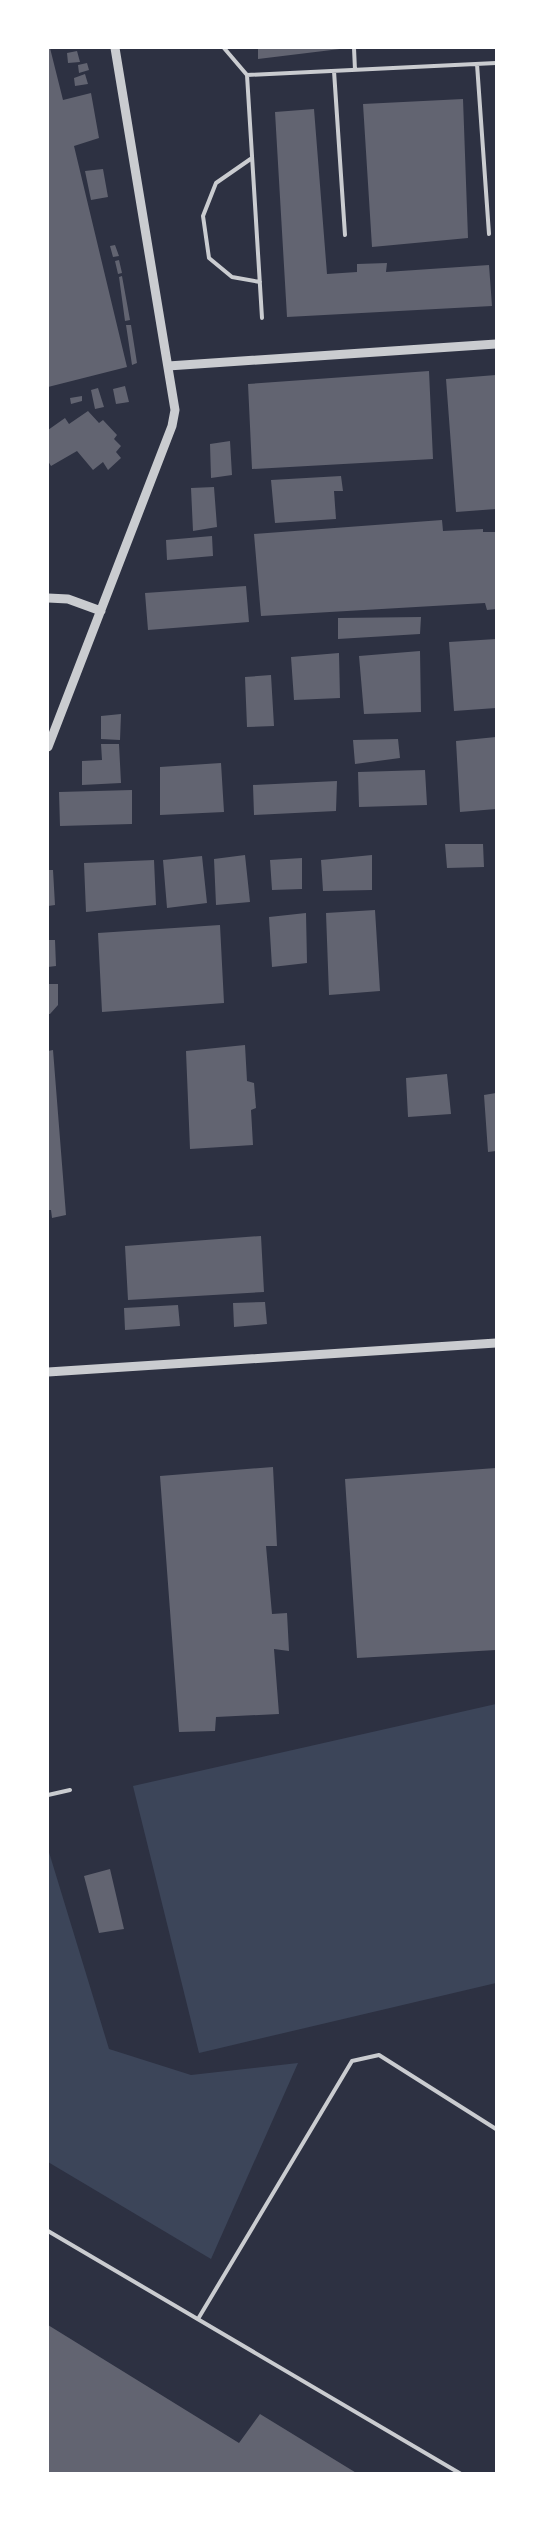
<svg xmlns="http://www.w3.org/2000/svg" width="544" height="2521" viewBox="0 0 544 2521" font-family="Roboto,sans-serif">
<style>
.green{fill:#3c4559}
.building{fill:#626471}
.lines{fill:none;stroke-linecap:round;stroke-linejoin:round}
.service{stroke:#caccd0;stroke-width:4}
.tertiary{stroke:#caccd0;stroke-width:9}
</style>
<rect width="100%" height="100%" fill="#2d3142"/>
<path class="green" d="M496,1704V1983L199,2053L133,1786Z
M48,1849L109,2049L191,2075L298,2063L211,2259L48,2162Z"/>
<path class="building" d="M48,48H50L63,100L91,93L99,138L74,146L127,367L48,387Z
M258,48H340V49L258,59Z
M77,51L80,62L68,63L67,53Z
M87,63L89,70L79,73L78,65Z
M85,74L88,84L75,86L74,78Z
M463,99L468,238L372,247L363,104Z
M314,109L327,274L357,272V264L387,263L386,272L489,265L492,306L287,317L275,112Z
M103,169L108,197L91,200L85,171Z
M115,245L119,256L113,257L110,246Z
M119,260L122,273L118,274L115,261Z
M122,276L130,320L125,321L119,277Z
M126,325H131L137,363L132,365Z
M429,371L433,459L252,469L248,384Z
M496,375V509L456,512L446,379Z
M125,386L129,402L116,404L113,389Z
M98,388L104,407L95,409L91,390Z
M82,396V401L71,404L70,398Z
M88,411L99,423L103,420L117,435L114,439L121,446L116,452L121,458L108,470L103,462L93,470L77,451L51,466L48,461V430L65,418L69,424Z
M230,441L232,475L211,478L210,444Z
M341,476L343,491H334L336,519L275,523L271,480Z
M214,487L217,527L193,531L191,488Z
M442,520L443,531L483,529V532H496V609L487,610L485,603L261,616L254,534Z
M212,536L213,556L167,560L166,540Z
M246,586L249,622L148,630L145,593Z
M421,617L420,634L338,639V618Z
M496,639V708L454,711L449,642Z
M420,651L421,712L364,714L359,656Z
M339,653L340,698L294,700L291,657Z
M271,675L274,726L247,727L245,677Z
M121,714L120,740L101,739V716Z
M496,737V809L460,812L456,741Z
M398,739L400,758L355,764L353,740Z
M101,744H119L121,783L82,785V761L102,760Z
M221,763L224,812L160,815V767Z
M425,770L427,805L359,807L358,772Z
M337,781L336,811L254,815L253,785Z
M132,790V824L60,826L59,792Z
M445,844H483L484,867L447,868Z
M245,855L250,902L216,905L214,859Z
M372,855V890L323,891L321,860Z
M202,856L207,903L167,908L163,860Z
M302,858V889L272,890L270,860Z
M154,860L156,905L86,912L84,863Z
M48,870H53L55,905L48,906Z
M375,910L380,991L329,995L326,913Z
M306,913L307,963L272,967L269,917Z
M220,925L224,1003L102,1012L98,933Z
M48,940H55L56,966L48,967Z
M48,984H58V1005L50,1014H48Z
M245,1045L247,1081L254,1083L256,1108L251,1110L253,1145L190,1149L186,1051Z
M53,1050L66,1215L52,1218L51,1210H48V1051Z
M447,1074L451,1114L408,1117L406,1078Z
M496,1093V1151L488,1152L484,1095Z
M261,1236L264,1292L128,1300L125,1246Z
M265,1302L267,1324L234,1327L233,1303Z
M178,1305L180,1326L125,1330L124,1308Z
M273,1467L277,1546H266L272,1614L287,1613L289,1651L274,1649L279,1714L216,1717L215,1731L179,1732L160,1476Z
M496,1468V1650L357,1658L345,1479Z
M110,1869L124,1929L99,1933L84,1876Z
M48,2325L239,2443L260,2414L358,2474H48Z"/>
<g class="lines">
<path class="service" d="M224,48L247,75L262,318
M354,48L355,70
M477,64L489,234
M334,71L345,235
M247,75L496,63
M252,158L216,183L203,216L209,258L232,277L260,282
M48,1795L70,1790
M48,2231L461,2474
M198,2319L352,2061L379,2055L496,2129"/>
<path class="tertiary" d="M168,366L496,344
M48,598L68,599L101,611
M48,747L172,426L175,410L115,48
M48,1372L496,1343"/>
</g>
<rect width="544" height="2521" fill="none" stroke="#ffffff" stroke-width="98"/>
</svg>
